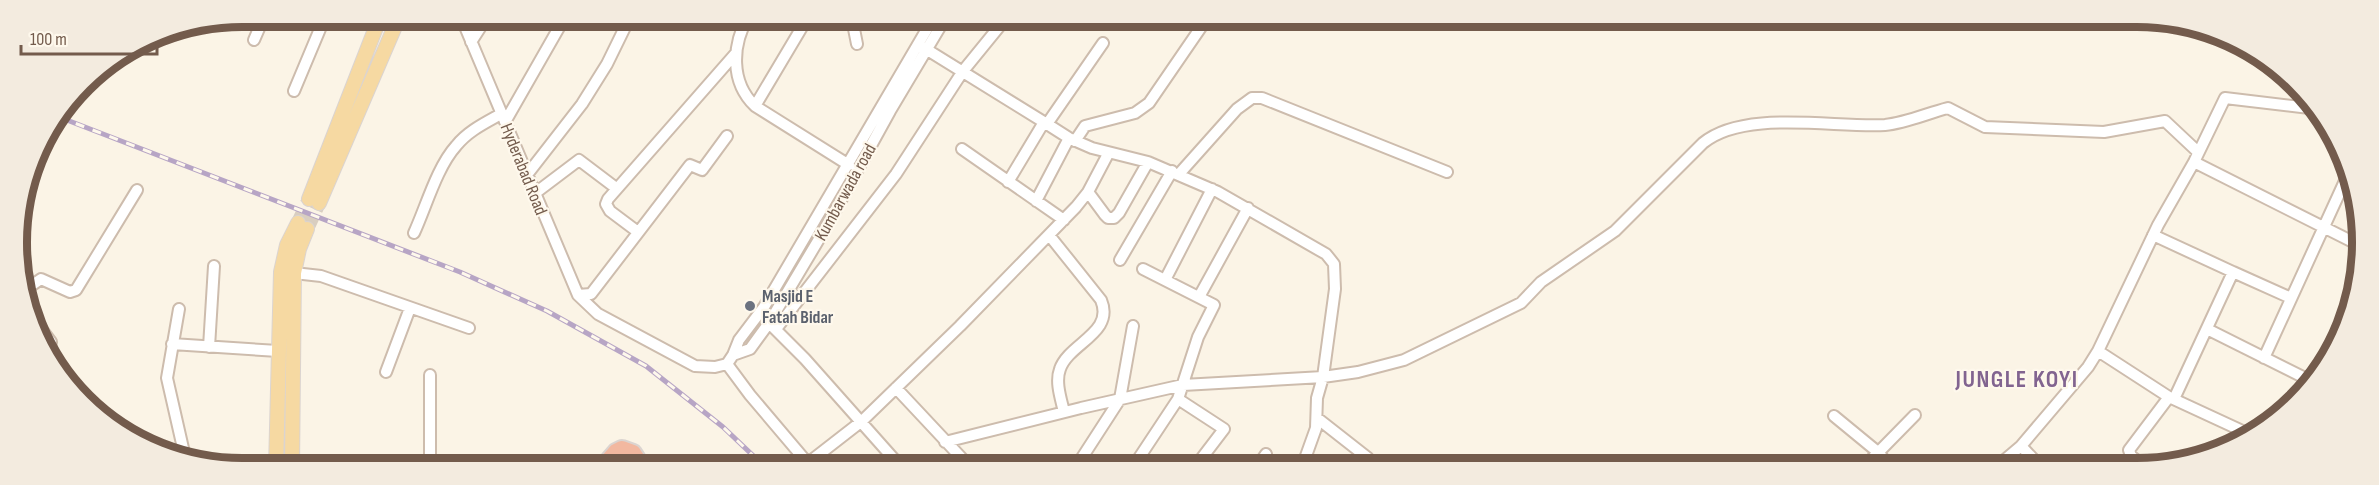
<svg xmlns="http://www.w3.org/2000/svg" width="2379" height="485" viewBox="0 0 2379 485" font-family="'Sofia Sans Condensed',sans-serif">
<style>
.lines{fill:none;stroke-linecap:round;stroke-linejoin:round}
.major-tunnel{stroke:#d9cec0;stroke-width:14;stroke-dasharray:14 7;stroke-linecap:butt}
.minor-casing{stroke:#cdbcad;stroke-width:14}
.major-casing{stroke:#dbd4d0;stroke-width:16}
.highway-casing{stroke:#dbd4d0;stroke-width:20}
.minor{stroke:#fff;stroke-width:10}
.major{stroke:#f6d9a2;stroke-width:14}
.highway{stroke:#f2b8a0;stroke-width:16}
.rail-casing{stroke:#b7a5c5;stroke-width:5}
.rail{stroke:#fef8ec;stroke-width:3;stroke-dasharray:9;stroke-linecap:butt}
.worship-dot{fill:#6b7280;stroke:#fef8ec;stroke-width:2}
.labels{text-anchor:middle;stroke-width:4.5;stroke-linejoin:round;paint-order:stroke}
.street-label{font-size:18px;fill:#735b4c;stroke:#fef8ec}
.worship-label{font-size:18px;font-weight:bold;fill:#5b616d;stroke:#fef8ec;text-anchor:start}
.district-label{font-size:24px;font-weight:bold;letter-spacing:1.5px;fill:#826490;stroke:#fef8ec}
.rim{fill:none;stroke:#735b4c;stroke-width:8}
</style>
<rect width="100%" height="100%" fill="#fbf4e6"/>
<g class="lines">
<path class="major-tunnel" d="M298,223L309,199
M307,229L319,203"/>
<g class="minor-casing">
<path id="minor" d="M461,17L578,295L598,314L695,366L715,367L727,364L733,355L750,349L769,323L825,229L890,111L946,17
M748,17C732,45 730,82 755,106L849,165
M854,17L853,24L857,44
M1323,20V18
M254,40L264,17
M471,42L487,17
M921,46L1047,124L1103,43
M294,91L325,17
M755,106L808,17
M505,122L565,17
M1047,124L1069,138L1092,148L1148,162L1218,192L1326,254L1334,264L1335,289L1323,377L1317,398L1316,428L1302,467
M1075,141L1085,126L1135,113L1149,103L1208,17
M962,149L1064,220
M2194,162L2359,245
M1179,174L1237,109L1252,98H1262L1447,172
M526,176L582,104L607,64L630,17
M1008,182L1044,122
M1088,192L1105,215L1108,218H1114L1119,213L1148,162
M534,194L579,160L616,188
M1036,201L1069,138
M638,232L610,211L606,204L608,199L736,53
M414,233C426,207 437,167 456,146C468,131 485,123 501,114
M1049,235L1101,300C1115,333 1069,343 1060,369C1055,382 1061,399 1064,412
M2153,235L2233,272L2174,399
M1120,260L1172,171
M1143,269L1214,305L1198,337L1178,399L1224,429L1195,467
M2233,272L2291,298
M294,273L321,276L469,328
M1165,280L1212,189
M25,290L41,279L70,292L76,290L137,190
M578,295L591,294L690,165L702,170L727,136
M1199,297L1248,208
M179,309L167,378L185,457
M32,321L39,326L51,342L49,351
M771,325L805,359L901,467
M776,329L896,174L963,71L1007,17
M2207,329L2311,381
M172,344L278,351
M209,347L214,266
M2098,351L2169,397L2249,434
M733,355L739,340L764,307L934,17
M2264,358L2349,172
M727,364L750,395L811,467
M386,372L410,308
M430,375V467
M896,388L970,467
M1834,416L1879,453L1890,468
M1317,418L1368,458L1366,467
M945,442L1081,408L1183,385L1323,377L1358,372L1404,360L1521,303L1541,282L1615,231L1703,143C1744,109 1834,128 1885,125C1906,123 1928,113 1948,108L1985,127L2104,132L2165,121L2198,152
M2021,446L2042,468
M808,463L862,421L960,326L1076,207L1088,192L1108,154
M1076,467L1120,399L1133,326
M1133,467L1178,399
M1257,467L1266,454
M1863,468L1915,415
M1995,468L2021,446L2088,367L2098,351L2158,225L2194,162L2225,98L2318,109
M2146,468L2131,456L2129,450L2169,397"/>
</g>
<g class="major-casing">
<path id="major" d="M309,199L380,17
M319,203L399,17
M276,467L281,272L287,245L298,223
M292,467L294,273L299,249L307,229"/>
</g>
<g class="highway-casing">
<path id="highway" d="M209,465L232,467
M603,467L616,452L622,449L633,453L642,467"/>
</g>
<use href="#minor" class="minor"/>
<use href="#major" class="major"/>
<use href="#highway" class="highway"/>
<g class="rail-casing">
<path id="rail" d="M59,117L460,272L547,311L646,366L723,427L765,467"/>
</g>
<use href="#rail" class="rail"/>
</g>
<circle class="worship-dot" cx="750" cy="306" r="6"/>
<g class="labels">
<g class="street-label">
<text transform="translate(524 169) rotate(68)" y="6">Hyderabad Road</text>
<text transform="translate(845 192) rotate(-61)" y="6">Kumbarwada road</text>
</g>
<g class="worship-label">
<text x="762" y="302">Masjid E<tspan x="762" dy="21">Fatah Bidar</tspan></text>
</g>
<g class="district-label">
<text x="2017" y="387">JUNGLE KOYI</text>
</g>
</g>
<path d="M0 0H2379V485H0ZM242 27H2137A215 215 0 0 1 2352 242V243A215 215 0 0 1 2137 458H242A215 215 0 0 1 27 243V242A215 215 0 0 1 242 27Z" fill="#f3ebdf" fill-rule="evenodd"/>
<path class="rim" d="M242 27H2137A215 215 0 0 1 2352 242V243A215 215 0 0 1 2137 458H242A215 215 0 0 1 27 243V242A215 215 0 0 1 242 27Z"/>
<path d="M21 45v9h136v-9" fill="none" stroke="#735b4c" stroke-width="3"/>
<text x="30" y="45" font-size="18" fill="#735b4c" stroke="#fef8ec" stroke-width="4.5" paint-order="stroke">100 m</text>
</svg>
